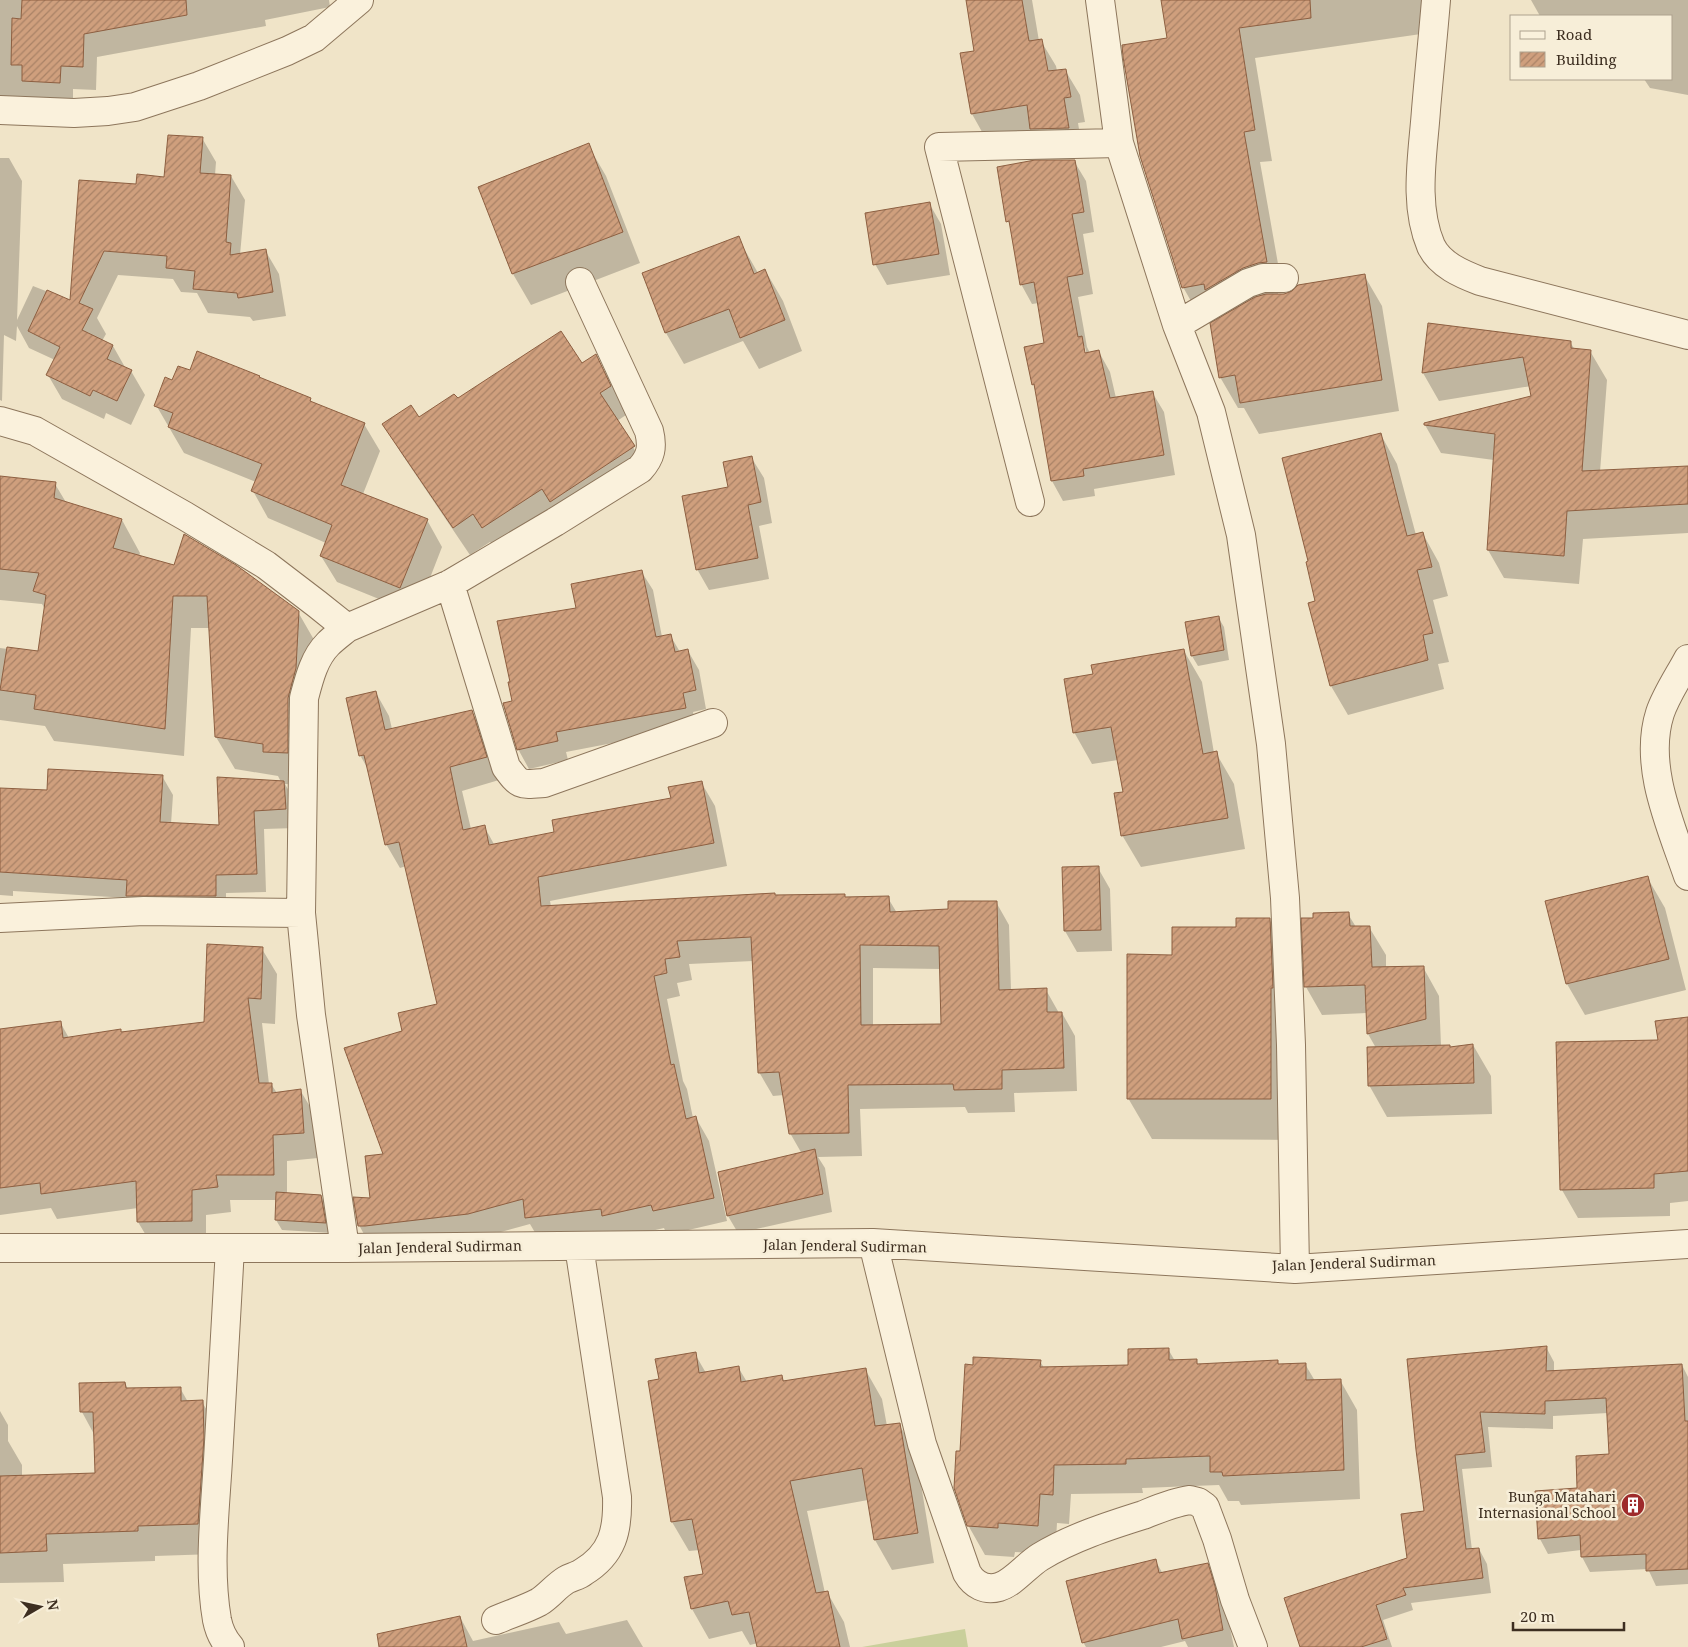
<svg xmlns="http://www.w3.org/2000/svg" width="1688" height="1647" viewBox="0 0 1688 1647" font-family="'Noto Serif',serif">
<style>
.garden{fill:#c9cf9b}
.shadow{fill:#0003;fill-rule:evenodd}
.building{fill:url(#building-hatch);stroke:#8d5f41;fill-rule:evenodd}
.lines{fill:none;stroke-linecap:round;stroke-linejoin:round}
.minor-casing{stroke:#8d765c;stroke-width:30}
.minor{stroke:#faf1dc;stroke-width:28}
.labels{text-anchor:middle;stroke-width:5;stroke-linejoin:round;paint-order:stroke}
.street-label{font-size:14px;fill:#3d2e20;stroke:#f7eed8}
.poi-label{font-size:14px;fill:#3d2e20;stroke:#f7eed8;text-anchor:end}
</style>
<defs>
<pattern id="building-hatch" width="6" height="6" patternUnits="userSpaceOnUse" patternTransform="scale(1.25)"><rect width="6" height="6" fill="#cf9f7d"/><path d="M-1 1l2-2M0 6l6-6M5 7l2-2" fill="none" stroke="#a98266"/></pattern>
</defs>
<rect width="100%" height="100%" fill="#f0e4c8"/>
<path class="garden" d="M965,1629L968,1647H862Z"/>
<path class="shadow" d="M0,0H329L330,7L265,20L266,26L97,57L96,90L73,89V105L0,120Z
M967,0H1032L1039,41H1041L1056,66L1057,71L1065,70L1080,95L1085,122L1078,123L1083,153L1046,154L1033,131L986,139L972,114L976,52Z
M1163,0H1423L1428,33L1255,58L1272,161L1260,162L1283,292L1278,293V295L1364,275L1382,306L1399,411L1259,434L1244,408H1238L1220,377L1222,318L1220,314L1200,317L1183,287L1168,39Z
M1531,0H1688V95L1650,88L1644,79H1672V16H1540Z
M202,138L216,162L215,175L231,176L245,200L240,255L265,250L279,274L286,316L253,321L250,317L208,313L197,293L181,292L173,279L118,275L97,318L106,334L102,341L113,346L126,369L131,371L145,395L131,425L106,413L104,419L62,399L48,375L55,360L29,348L17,326L16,341L4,335L2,401L0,400V158H9L22,181L17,320L33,286L71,301L137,186L165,178Z
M588,145L606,176L640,263L531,305L513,274L479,187Z
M1074,161L1086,181L1094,232L1083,234L1093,294L1078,297L1087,347L1090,353L1099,352L1110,372L1116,398L1152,392L1164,412L1175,475L1094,489L1095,496L1063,501L1052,481L1037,392L1033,384L1045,344L1039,303L1032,304L1021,284L1012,229L1008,221ZM1082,344L1085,347L1088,359H1085Z
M929,203L941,224L950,275L887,285L875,264Z
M738,238L758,273L765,270L783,301L802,351L759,369L743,341L684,364L666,333L644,274Z
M1429,325L1570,342L1575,350L1590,351L1607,380L1600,472L1688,467V533L1583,539L1579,584L1504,578L1488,550L1494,460L1441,453L1425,425L1533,397L1531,386L1439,401L1423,373Z
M596,356L612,384L626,415L617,421L650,475L499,556L490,542L470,555L401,453L384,424L419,419L457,400L582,365Z
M191,371L259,377L261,379L310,399L313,404L364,424L380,451L363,494L427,520L442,547L416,614L337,582L321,556L326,543L268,518L253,491L256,482L184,453L156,405L173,382Z
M1381,435L1397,464L1416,535L1423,534L1439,563L1448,596L1433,600L1449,662L1438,664L1444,689L1348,715L1331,686L1310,604L1317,602L1309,562Z
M751,457L764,478L772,523L759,526L769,579L709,590L697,569L729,488Z
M0,478L55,484L67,504L122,520L140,553L139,556L298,612L317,645L306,785L285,784L294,800L296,828L264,829L266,892L226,893V915L138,914L128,898L13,891V896L0,895V789L48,791L162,776L173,795L171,824L221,826L281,782L278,776L235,769L216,737L210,628H191L184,756L54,741L45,726L0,720V648L39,653L45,609L42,604L0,600Z
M641,571L653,590L662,637L670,635L680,652L688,651L699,670L706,709L693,712L696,727L566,752L568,760L529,769L518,749L513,702L578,609Z
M1218,617L1224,627L1229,660L1198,666L1192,656Z
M1184,651L1202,682L1214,753H1216L1234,784L1245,849L1141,867L1122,835L1124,793L1118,760L1092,764L1074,732L1094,675Z
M376,693L389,716L392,729L472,712L485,735L499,780L462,791L471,829L484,826L495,846L556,833L672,799L701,782L715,806L727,866L550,901L551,906L775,896L846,898H888L897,913L949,910L996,902L1009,925L1011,991L1046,990L1059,1013H1062L1075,1036L1077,1091L1014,1093L1015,1112L968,1113L965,1107L860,1109L862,1156L818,1157L825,1168L832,1212L738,1233L728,1216L802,1154L790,1133L784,1095L773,1096L759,1072L753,961L689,964L692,980L677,983L680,996L667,999L683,1081L687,1089L693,1118H696L709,1141L727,1221L667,1235L664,1228L617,1239L540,1241L530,1224L482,1237L372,1249L359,1225L371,1199L384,1155L404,1032L438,1005L406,866L400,868L386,844L369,771L360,755ZM873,968L941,969L942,1025L873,1026Z
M1098,868L1110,889L1112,951L1077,952L1065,931Z
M1647,877L1665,908L1686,990L1585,1015L1567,984L1546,902Z
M1348,914L1356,927H1369L1386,955V968L1423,967L1439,996L1441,1046L1450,1048L1473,1045L1491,1076L1492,1114L1387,1117L1369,1085L1376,1048L1368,1034L1367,1013L1322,1015L1306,987L1315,919Z
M1269,919L1293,960L1294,1140L1152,1139L1128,1098L1174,956Z
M262,949L277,974L275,1024L262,1023L269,1084H271L277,1093L300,1090L315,1115L318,1158L287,1161V1194L321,1196L327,1206L331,1233L282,1230L276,1220L277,1200H230L231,1212L206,1215V1246L153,1247L138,1222V1208L57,1219L51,1208L0,1215V1030L60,1022L69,1038L205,1023Z
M1688,1018V1201L1670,1203V1216L1578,1218L1562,1190L1659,1041Z
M1546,1347L1554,1362V1372L1682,1365L1688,1377V1584L1656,1586L1648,1569L1590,1572L1582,1557L1581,1550L1548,1554L1540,1539L1579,1489L1610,1455L1608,1413L1553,1416V1429L1488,1427L1492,1467L1462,1469L1472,1550L1479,1549L1487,1564L1491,1593L1411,1603L1413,1610L1383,1620L1392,1647H1301L1408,1559L1426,1512L1417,1450Z
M1168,1349L1175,1361L1196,1360L1198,1365L1277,1361L1279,1365L1305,1364L1315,1381L1340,1380L1357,1410L1360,1499L1241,1505L1239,1501H1228L1219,1485L1142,1488L1143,1493L1071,1494L1069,1524L1057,1523L1055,1555L1015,1552L1014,1557L985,1555L968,1525L961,1452L1040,1361L1044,1368L1129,1366Z
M695,1354L706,1373L738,1367L747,1382L781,1376L785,1382L865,1369L882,1399L887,1426L899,1424L916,1454L934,1563L892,1570L875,1540L868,1500L807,1511L825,1593L827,1592L844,1622L850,1647H758V1643L750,1645L742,1631L709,1639L692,1609L685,1578L705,1575L700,1550L689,1551L672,1522L660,1380Z
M125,1383L128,1389L180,1388L188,1402H202L220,1432L215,1554L155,1556V1561L63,1564L64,1582L0,1583V1411L8,1425V1441L22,1465V1476L96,1474L95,1436L82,1412Z
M1155,1560L1163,1574L1207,1565L1219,1586L1226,1609L1234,1647H1188L1185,1641L1161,1647H1086L1083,1642Z
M460,1617L473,1641L559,1622L566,1634L627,1620L643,1647H396Z"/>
<path class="building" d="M22,0H186L187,15L84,34L83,67L61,66L60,83L22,81V65H11L12,18L21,19Z
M966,0H1022L1029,41L1042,39L1048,71L1066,69L1071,97L1064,98L1069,128L1030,129L1027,105L971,114L960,53L974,51Z
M1161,0H1310L1311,18L1239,28L1255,130L1244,132L1267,262L1258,263L1243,268L1205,290L1204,284L1182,288L1140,156L1123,57L1122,45L1167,38Z
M168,135L203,137L200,173L231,175L226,242L231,243L230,255L266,249L273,292L238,298L237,293L193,289L195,271L166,268L167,256L104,251L79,303L93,309L82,330L113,345L107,359L132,370L117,401L93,390L90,396L46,375L60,347L28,331L47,290L70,300L79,180L136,184L137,174L164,177Z
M589,143L623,232L512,274L478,187Z
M1035,160H1075L1084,212L1072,214L1083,274L1067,277L1078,337L1082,336L1085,353L1099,350L1110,398L1153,391L1164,455L1083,469L1084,476L1051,481L1034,384L1032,385L1024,347L1044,343L1034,282L1020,285L1009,221L1006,222L997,167Z
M930,202L939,254L873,265L865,213Z
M739,236L754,274L765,269L785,320L740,338L729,309L665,333L642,273Z
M1365,274L1382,380L1240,403L1235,375L1219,378L1210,323L1255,297L1266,294H1284L1292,291L1298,285Z
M1428,323L1571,341V348L1591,350L1582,471L1688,466V504L1567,511L1564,556L1487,550L1495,434L1424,425V423L1531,396L1523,357L1422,373Z
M561,331L582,363L596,354L611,386L600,393L635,446L550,502L542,489L482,528L473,514L453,528L382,424L411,405L419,417L454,394L458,398Z
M197,351L260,376L259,377L311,398L310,401L365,423L341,485L428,519L400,588L320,556L332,525L251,491L262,464L168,427L173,413L154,406L165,377L172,380L178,366L190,370Z
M1381,433L1407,536L1423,532L1432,567L1417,570L1433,633L1423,635L1428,660L1330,686L1308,603L1315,601L1306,562L1308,561L1282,458Z
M752,456L761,502L748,505L758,558L696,570L682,496L728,487L723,462Z
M0,476L56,482L54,498L122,519L113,548L174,565L184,534L236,565L299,611L296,668L288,698V753L263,752V744L215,737L207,596H173L165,729L34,709L36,695L0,690L7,647L38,651L46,595L33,591L39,573L0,569Z
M642,570L656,637L671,634L675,652L688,649L696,690L683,693L686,708L556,732L558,741L517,750L503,703L512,701L508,682H510L497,621L576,608L571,584Z
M1219,616L1224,650L1191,656L1185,622Z
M1184,649L1203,754L1217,751L1228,818L1121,836L1114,793L1123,792L1111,727L1073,733L1064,679L1093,674L1091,665Z
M376,691L385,730L472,710L487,757L450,767L463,830L485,825L489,845L554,832L552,820L671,798L668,787L702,781L714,843L538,877L541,906L775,893V895L845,894V897L889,896L890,912L948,909V901H997L999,990L1047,988V1012H1062L1064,1068L1002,1070V1089L954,1090L953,1084L848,1085L849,1133L789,1134L779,1072L758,1073L751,937L677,941L680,957L665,959L667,973L654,976L671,1065L674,1064L686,1119L696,1116L714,1198L653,1211L651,1205L602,1216L601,1209L525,1218L523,1199L468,1214L365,1226H358L353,1197L370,1198L365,1156L383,1154L344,1048L402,1031L398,1013L437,1004L399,842L385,845L364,755L359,756L346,698ZM860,945L939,946L941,1024L861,1025Z
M48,769L163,775L160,822L219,825L217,777L284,781L286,809L254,811L257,874L216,875V896H126L127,880L0,872V788L47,790Z
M1099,866L1101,930L1064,931L1062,867Z
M1648,876L1669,959L1566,984L1545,901Z
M1349,912L1350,926H1370L1372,967L1424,966L1426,1019L1367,1034L1365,985L1304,987L1301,918H1313V913Z
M1236,918H1270L1273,988H1271V1099H1127V954L1172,955V927H1236Z
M207,944L263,947L261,999L248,998L259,1083H272V1093L301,1089L304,1133L273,1135L274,1175H216L218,1187L192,1190V1221L137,1222L136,1181L41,1194L40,1183L0,1188V1029L61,1021L63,1038L121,1029V1032L204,1022Z
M1688,1017V1171L1654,1174V1188L1560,1190L1556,1042L1658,1040L1655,1021Z
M1473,1044L1474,1083L1368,1086L1367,1047L1450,1045V1047Z
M815,1149L823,1194L727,1216L718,1172Z
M276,1192L321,1195L326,1223L275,1220Z
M1547,1346L1546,1371L1682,1364L1685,1421H1688V1569L1646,1571V1554L1581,1557L1580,1535L1538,1539L1535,1491L1577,1488L1576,1456L1609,1454L1606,1398L1545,1401V1414L1480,1412L1485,1452L1455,1455L1466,1549L1479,1548L1483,1578L1403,1588L1406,1595L1376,1605L1387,1639L1361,1647H1300L1284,1598L1407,1558L1401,1514L1424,1511L1416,1450L1407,1359Z
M1169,1348V1360L1197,1359V1364L1278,1360V1364L1306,1363V1380L1341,1379L1344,1470L1223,1476L1222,1472H1210V1456L1126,1459V1464L1054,1465L1053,1495L1040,1494L1038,1526L998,1523V1528L967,1526L954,1488L956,1451H960L965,1364L973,1365V1357L1041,1360L1040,1367L1128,1365V1349Z
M696,1352L699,1373L739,1366L741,1382L782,1375L783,1381L866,1368L875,1426L900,1423L918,1533L874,1540L862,1468L790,1481L816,1593L828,1591L840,1647H757L749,1612L732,1615L728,1601L691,1609L684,1577L703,1574L692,1519L671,1522L648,1381L659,1379L655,1359Z
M125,1382L126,1388L181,1387V1401L203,1400L204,1438L198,1524L138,1526V1531L46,1534L47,1551L0,1553V1476L95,1473L93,1412H80L79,1383Z
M1156,1559L1159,1573L1208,1563L1215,1586L1223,1630L1182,1639L1178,1619L1082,1643L1066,1581Z
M460,1616L467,1647H379L377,1634Z"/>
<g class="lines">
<g class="minor-casing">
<path id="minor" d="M1100,0L1119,143L1177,325L1211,412L1241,535L1271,744L1285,898L1291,1045L1295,1269
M1436,0C1433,37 1429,74 1426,110C1423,154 1413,204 1431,246C1440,265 1462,274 1480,281L1688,335
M0,110L74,113L108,111L135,107L199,86L287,51L314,38L359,0
M1177,325L1248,283L1263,278H1284
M0,421L35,431L185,516L266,565L317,604L347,628C341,633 334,638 328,644C314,658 309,679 304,698L301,913L311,1015L345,1248
M1030,502L939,147L1119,143
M450,584L506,767C520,786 520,785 544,783L713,723
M347,628L450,584L555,522L640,469C651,457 653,447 649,431L580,282
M1688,659C1679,676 1666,695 1660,713C1643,766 1671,826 1688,876
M0,918L144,911L301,913
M873,1243L922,1444L967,1573C974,1585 985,1591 999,1587C1013,1583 1027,1565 1040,1557C1071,1538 1108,1526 1143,1515C1158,1509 1174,1502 1190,1500L1198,1502L1205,1507L1217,1539L1235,1600L1253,1647
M0,1248H345L873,1243L1295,1269L1688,1244
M496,1620C510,1614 526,1609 539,1602C549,1596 556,1586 566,1580C571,1577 578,1576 583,1572C613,1554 618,1530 617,1497L579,1246
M230,1647C223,1639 219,1630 217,1620C208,1568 215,1512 218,1460C222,1389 226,1319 230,1248"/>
</g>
<use href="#minor" class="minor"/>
</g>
<defs>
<g id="building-disc" transform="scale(1.25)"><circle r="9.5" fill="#9e2a2b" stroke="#f7eed8"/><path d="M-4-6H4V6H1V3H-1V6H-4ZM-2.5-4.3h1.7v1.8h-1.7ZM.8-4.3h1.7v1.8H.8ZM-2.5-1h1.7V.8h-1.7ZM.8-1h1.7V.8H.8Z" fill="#fff"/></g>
</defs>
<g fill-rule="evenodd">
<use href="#building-disc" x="1633" y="1505"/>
</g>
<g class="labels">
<g class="street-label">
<text transform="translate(845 1246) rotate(1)" y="5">Jalan Jenderal Sudirman</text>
<text transform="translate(440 1247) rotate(-1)" y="5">Jalan Jenderal Sudirman</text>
<text transform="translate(1354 1263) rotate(-2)" y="5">Jalan Jenderal Sudirman</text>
</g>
<g class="poi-label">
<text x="1616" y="1502">Bunga Matahari<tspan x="1616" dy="16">Internasional School</tspan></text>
</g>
</g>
<rect x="1510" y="15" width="162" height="65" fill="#f7eed8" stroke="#ada18e"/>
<rect x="1520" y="31" width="25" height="8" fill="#faf1dc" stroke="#ada18e"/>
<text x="1556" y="40" font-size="15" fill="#3d2e20">Road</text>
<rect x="1520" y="52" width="25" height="15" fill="url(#building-hatch)" stroke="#ada18e"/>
<text x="1556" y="65" font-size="15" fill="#3d2e20">Building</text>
<g transform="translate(40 1607) rotate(81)" stroke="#f7eed8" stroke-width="4" paint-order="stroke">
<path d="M0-4L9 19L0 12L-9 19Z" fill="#3d2e20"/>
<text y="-8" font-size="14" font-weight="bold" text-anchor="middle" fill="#3d2e20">N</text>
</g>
<path d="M1513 1622v8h111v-8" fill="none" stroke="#3d2e20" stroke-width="2.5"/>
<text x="1520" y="1622" font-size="15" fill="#3d2e20" stroke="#f7eed8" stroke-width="4" paint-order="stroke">20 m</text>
</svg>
